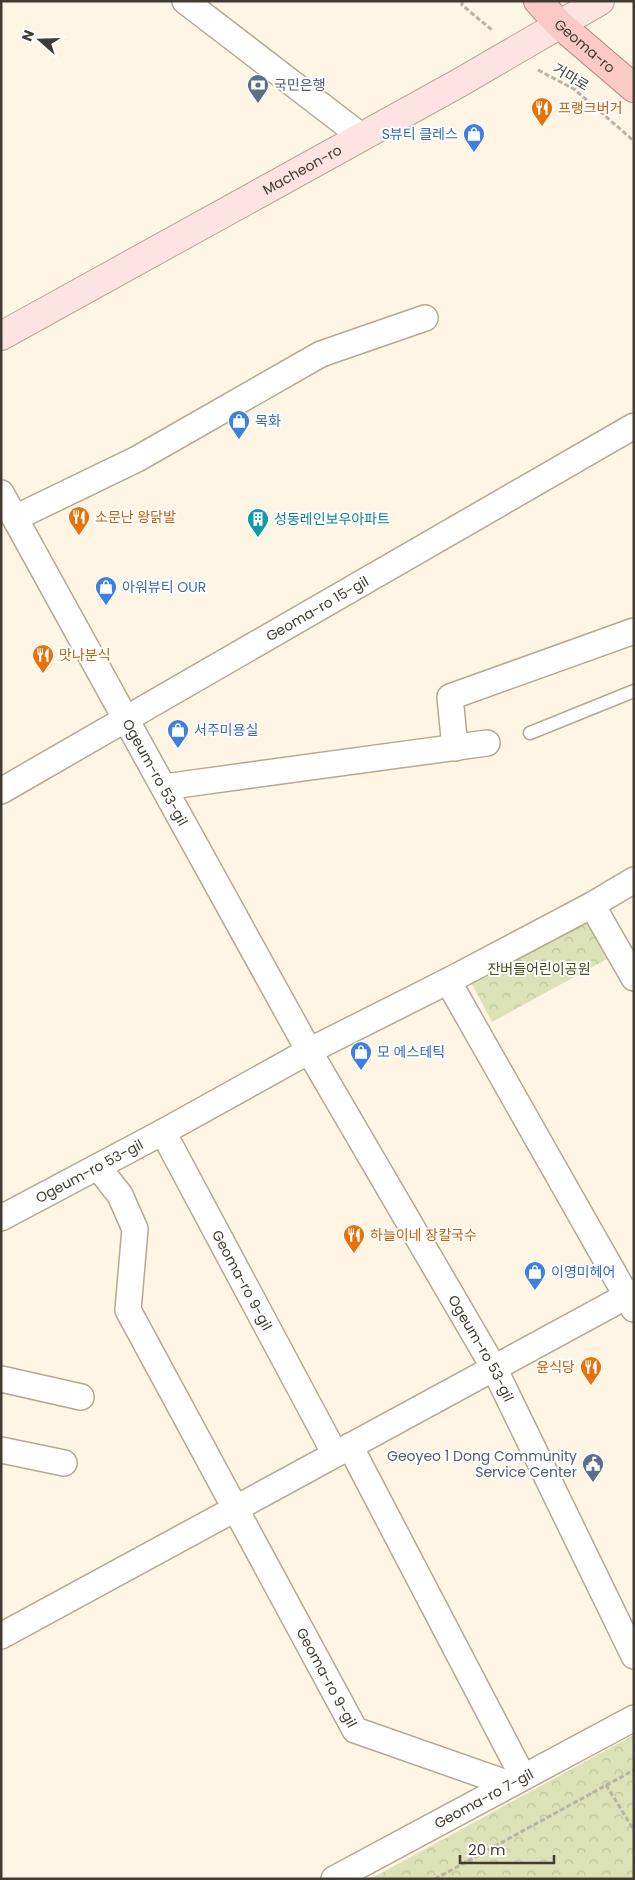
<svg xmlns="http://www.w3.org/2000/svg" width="635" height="1880" viewBox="0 0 635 1880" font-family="Poppins,'Noto Sans KR',sans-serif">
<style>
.park{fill:url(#park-crowns)}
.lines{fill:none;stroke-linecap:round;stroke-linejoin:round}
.lane-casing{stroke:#b6a890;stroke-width:15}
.street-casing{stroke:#b6a890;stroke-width:28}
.secondary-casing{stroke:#b6a890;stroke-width:30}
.primary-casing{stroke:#b98178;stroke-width:30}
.path{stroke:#bab2a4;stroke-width:3;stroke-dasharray:5 2.5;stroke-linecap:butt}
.lane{stroke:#fff;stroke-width:12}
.street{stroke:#fff;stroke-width:25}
.secondary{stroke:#fde4e2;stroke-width:28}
.primary{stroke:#fbcac5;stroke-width:28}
.labels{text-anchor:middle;stroke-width:4;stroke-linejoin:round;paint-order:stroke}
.street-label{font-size:14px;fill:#413b31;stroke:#fff}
.service-label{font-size:14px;fill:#4e5e75;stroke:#fff;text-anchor:start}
.food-label{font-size:14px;fill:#c56008;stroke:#fff;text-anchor:start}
.shop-label{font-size:14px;fill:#366cbe;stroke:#fff;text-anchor:start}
.culture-label{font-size:14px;fill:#0d838f;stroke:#fff;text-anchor:start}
.park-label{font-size:14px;fill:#484e1d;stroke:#fff}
</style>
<defs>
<pattern id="park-crowns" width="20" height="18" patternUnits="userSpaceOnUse" patternTransform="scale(1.25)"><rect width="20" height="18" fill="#dbe2b5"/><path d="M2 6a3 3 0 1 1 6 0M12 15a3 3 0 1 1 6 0" fill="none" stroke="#bdc39c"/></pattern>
</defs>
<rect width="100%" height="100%" fill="#fef5e5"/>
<path class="park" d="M585,917L607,959L492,1022L470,980Z
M634,1735V1879H370Z"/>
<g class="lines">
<g class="lane-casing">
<path id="lane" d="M530,733L634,691"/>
</g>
<g class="street-casing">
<g id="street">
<path d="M185,1L361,136"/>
<path id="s1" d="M1,493L309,1051L494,1368L634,1656"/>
<path d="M15,518L137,459L321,354L425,318"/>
<path d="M455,748L450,697L634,631"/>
<path d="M164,787L487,743"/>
<path id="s2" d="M1,791L634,426"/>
<path d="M592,905L634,978"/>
<path d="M448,981L634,1309"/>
<path id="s3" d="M163,1132L335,1454"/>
<path id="s4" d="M98,1167L120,1195L135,1229L128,1310L355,1730L509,1784"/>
<path id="s5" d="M1,1218L163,1132L309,1051L448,981L592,905L634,880"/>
<path d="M1,1379L81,1397"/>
<path d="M350,1446L523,1777"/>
<path d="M1,1450L64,1463"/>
<path d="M1,1636L634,1292"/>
<path id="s6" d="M334,1879L634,1718"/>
</g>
</g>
<g class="secondary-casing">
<g id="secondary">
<path id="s7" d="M1,336L459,83L600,1"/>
</g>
</g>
<g class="primary-casing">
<g id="primary">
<path id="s8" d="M538,1L559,24L634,88"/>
</g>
</g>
<path class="path" d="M462,1V5L492,30
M538,70L574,89L634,141
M606,1785L634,1830
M435,1879L634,1770"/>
<use href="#lane" class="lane"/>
<use href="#street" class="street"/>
<use href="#secondary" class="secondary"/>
<use href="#primary" class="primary"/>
</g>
<defs>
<g id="bank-pin" transform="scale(1.125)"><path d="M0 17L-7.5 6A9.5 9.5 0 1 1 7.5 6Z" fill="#5c6f8a" stroke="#fff"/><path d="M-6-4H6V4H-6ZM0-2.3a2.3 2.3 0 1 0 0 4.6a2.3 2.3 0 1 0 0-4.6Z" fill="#fff"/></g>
<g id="restaurant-pin" transform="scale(1.125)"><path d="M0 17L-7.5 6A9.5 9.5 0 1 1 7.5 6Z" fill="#e8710a" stroke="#fff"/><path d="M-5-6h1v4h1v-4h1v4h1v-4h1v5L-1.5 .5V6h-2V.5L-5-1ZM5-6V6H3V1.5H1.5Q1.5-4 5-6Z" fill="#fff"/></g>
<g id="shop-pin" transform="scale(1.125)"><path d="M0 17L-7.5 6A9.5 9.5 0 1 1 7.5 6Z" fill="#3f7fe0" stroke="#fff"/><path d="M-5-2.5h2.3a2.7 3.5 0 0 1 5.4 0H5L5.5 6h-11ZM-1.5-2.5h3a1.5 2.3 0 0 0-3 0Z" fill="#fff"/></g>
<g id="building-pin" transform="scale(1.125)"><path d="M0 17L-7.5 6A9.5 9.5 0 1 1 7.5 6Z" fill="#0f9aa8" stroke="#fff"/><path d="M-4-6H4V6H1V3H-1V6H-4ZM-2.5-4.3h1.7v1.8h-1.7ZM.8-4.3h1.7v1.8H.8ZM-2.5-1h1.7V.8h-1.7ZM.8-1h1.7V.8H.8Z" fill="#fff"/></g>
<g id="civic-pin" transform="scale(1.125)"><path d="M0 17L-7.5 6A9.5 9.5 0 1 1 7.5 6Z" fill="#5c6f8a" stroke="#fff"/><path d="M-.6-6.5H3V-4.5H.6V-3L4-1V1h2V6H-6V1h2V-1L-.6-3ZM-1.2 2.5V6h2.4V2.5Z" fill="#fff"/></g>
</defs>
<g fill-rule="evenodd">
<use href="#bank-pin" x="258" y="85"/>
<use href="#restaurant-pin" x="542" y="108"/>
<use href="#shop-pin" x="474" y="134"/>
<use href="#shop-pin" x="239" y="421"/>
<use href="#restaurant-pin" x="79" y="517"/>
<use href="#building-pin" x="258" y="519"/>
<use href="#shop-pin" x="106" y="587"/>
<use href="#restaurant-pin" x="43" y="655"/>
<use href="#shop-pin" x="178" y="730"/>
<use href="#shop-pin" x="361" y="1052"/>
<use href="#restaurant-pin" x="354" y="1235"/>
<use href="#shop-pin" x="535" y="1272"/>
<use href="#restaurant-pin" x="591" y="1367"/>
<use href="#civic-pin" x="593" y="1464"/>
</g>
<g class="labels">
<g class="street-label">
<text dy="5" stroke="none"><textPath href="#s8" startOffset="65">Geoma-ro</textPath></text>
<text transform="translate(571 77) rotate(31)" y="5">거마로</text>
<text dy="5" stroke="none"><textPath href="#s7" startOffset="344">Macheon-ro</textPath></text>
<text dy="5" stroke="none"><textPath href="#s2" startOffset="365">Geoma-ro 15-gil</textPath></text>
<text dy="5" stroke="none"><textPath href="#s1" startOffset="319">Ogeum-ro 53-gil</textPath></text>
<text dy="5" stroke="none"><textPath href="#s5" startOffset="100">Ogeum-ro 53-gil</textPath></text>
<text dy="5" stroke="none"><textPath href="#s3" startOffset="168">Geoma-ro 9-gil</textPath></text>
<text dy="5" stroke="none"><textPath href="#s1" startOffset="981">Ogeum-ro 53-gil</textPath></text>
<text dy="5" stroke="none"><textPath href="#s4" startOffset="572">Geoma-ro 9-gil</textPath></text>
<text dy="5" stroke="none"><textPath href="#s6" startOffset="170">Geoma-ro 7-gil</textPath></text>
</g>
<g class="service-label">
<text x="274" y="90">국민은행</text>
<text x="577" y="1461" text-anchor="end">Geoyeo 1 Dong Community<tspan x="577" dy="16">Service Center</tspan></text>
</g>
<g class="food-label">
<text x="558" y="113">프랭크버거</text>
<text x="95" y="522">소문난 왕닭발</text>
<text x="59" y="660">맛나분식</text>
<text x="370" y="1240">하늘이네 장칼국수</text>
<text x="575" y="1372" text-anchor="end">윤식당</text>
</g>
<g class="shop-label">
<text x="458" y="139" text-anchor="end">S뷰티 클레스</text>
<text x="255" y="426">목화</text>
<text x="122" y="592">아워뷰티 OUR</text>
<text x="194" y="735">서주미용실</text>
<text x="377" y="1057">모 에스테틱</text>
<text x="551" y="1277">이영미헤어</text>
</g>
<g class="culture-label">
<text x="274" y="524">성동레인보우아파트</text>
</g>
<g class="park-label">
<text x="539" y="974">잔버들어린이공원</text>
</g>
</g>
<rect width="635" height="1880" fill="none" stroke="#413b31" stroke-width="5"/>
<g transform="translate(40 40) rotate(290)" stroke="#ffffff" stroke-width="4" paint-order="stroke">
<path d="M0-4L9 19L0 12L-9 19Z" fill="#413b31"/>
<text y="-8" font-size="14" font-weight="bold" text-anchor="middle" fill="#413b31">N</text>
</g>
<path d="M460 1855v8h94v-8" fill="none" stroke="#413b31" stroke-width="2.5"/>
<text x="468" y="1855" font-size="15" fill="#413b31" stroke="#ffffff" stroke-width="4" paint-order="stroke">20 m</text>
</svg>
